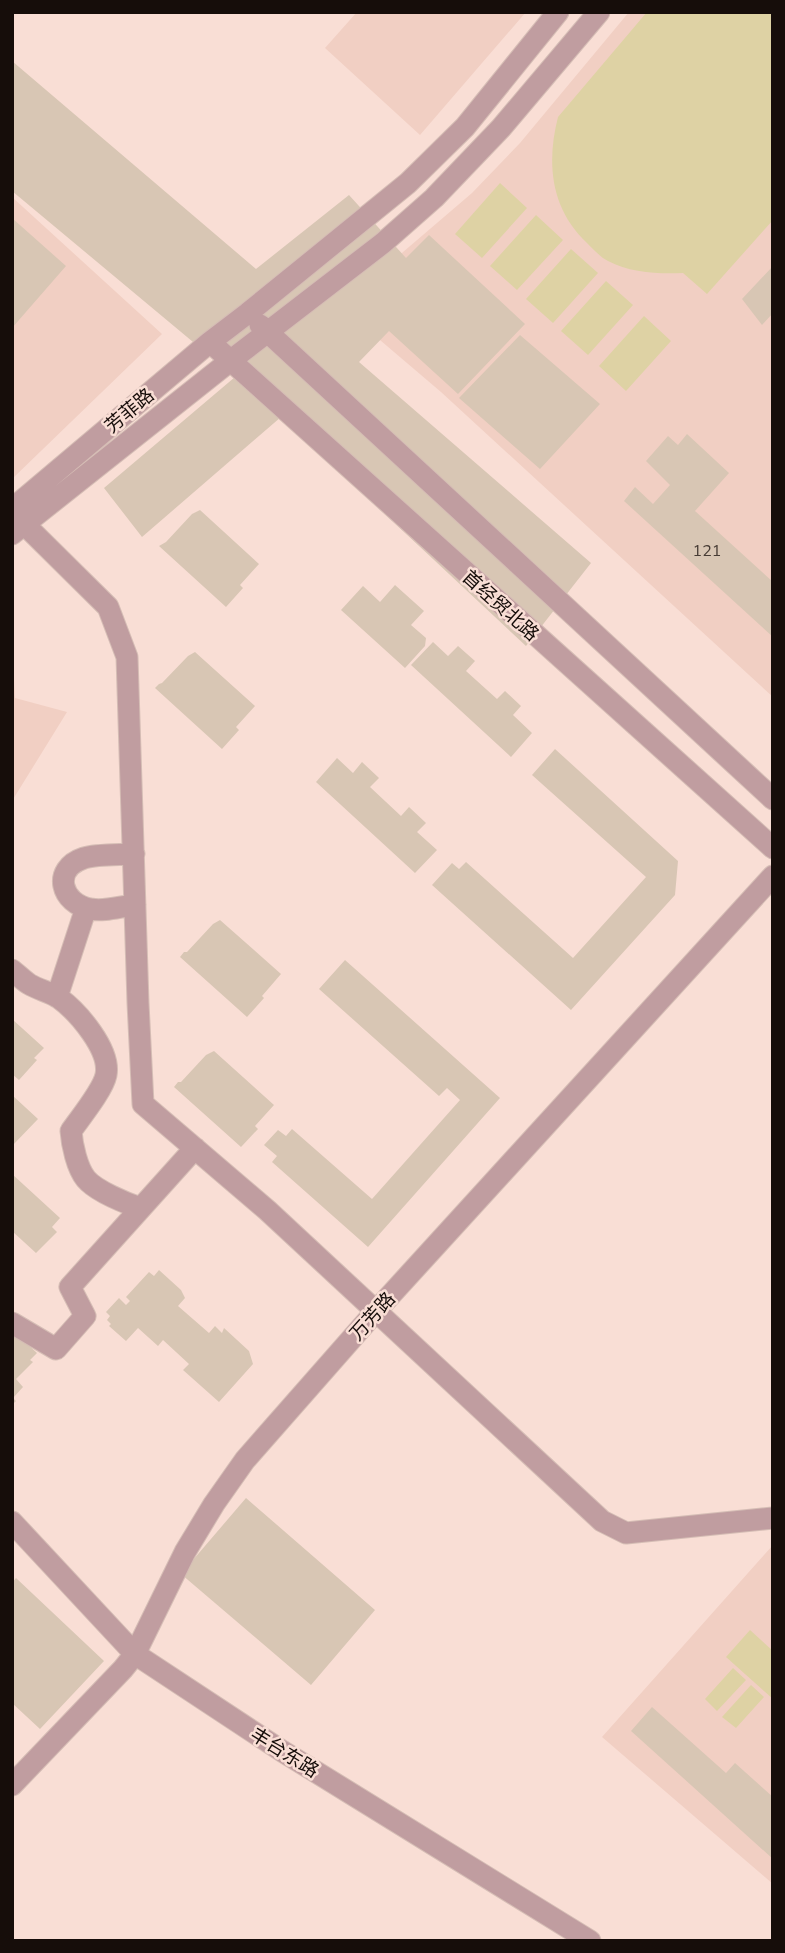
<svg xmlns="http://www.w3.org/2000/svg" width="785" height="1953" viewBox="0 0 785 1953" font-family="'Nunito Sans','Noto Sans SC',sans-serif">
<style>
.built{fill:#f1cfc3}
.green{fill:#ded2a4}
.building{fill:#d8c6b4}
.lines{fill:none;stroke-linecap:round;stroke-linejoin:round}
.minor-casing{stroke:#d5bdb5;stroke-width:23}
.minor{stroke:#c09da0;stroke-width:21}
.labels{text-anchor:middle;stroke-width:5;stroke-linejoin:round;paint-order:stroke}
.number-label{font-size:16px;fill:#463b34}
.street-label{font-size:19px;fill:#160d0a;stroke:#f9ded5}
</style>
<rect width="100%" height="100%" fill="#f9ded5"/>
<path class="built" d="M357,12H526L420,135L325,48Z
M629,12H773V697L441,392L340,306L472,193L520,143Z
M12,197L162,334L12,479Z
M12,676L14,678L15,698L67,712L12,801Z
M773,1545V1884L602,1737Z"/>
<path class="green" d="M647,12H773V220L707,294L683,273C659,274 630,273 608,261C600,257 593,249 587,243C551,209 546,164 558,117Z
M500,183L527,208L482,258L455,234Z
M536,215L563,240L517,290L490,266Z
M571,249L598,273L553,323L526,299Z
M606,281L633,305L588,355L561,331Z
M644,316L671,341L626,391L599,366Z
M750,1630L773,1651V1699L726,1657Z
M733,1668L746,1680L717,1711L705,1699Z
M751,1685L764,1697L736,1728L722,1717Z"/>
<path class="building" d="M12,61L256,269L349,195L406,258L429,235L525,324L458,394L389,331L359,362L591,563L526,646L281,417L142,537L104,488L235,377L12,191Z
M12,218L66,266L12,328Z
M773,266V313L762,325L742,299Z
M520,335L600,404L540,469L459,398Z
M687,434L729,473L695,511L773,582V637L624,501L635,487L653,504L670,485L646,461L668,436L678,445Z
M200,510L259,564L240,585L243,588L226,607L159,546L166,542L192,514Z
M395,585L424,611L411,625L426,638L425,646L405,668L341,610L363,586L380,602Z
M433,642L448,656L458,646L475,661L466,671L497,699L505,691L521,706L513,715L532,733L511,757L411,665Z
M195,652L255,706L236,727L239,730L222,749L155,688L159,684L162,683L188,656Z
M555,749L678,861L675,895L571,1010L432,885L452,863L459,869L466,862L573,958L646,877L532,775Z
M337,758L353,773L362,762L379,778L370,787L401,816L409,807L426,823L417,832L437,850L415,873L316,782Z
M220,920L281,974L262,996L264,998L247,1017L180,957L184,952H187L213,924Z
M345,960L500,1098L368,1247L272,1162L277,1156L264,1145L278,1130L286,1136L292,1129L372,1199L460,1100L447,1088L439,1096L319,989Z
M12,1019L44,1048L34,1058L37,1060L19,1080L12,1074Z
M214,1051L274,1105L255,1126L258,1129L241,1147L174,1087L178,1082H181L206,1055Z
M12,1095L38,1119L12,1146Z
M12,1174L60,1218L52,1227L57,1232L36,1253L12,1231Z
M159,1270L181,1290L185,1298L178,1306L209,1333L215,1326L222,1333L224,1328L249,1351L253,1364L219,1402L183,1370L189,1364L163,1340L158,1346L138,1328L126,1341L109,1326L111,1324L107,1320L110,1316L106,1312L119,1298L126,1305L130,1301L126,1297L149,1272L154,1276Z
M12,1330L37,1353L30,1360L33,1362L16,1379L23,1387L13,1398L16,1401L12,1405Z
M246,1498L375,1610L311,1685L181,1574Z
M16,1578L104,1661L40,1729L12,1703V1583Z
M652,1707L726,1773L735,1763L773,1797V1859L631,1731Z"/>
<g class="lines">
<g class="minor-casing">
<path id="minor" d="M260,325L773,799
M210,342L773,848
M12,509L210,342L248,313L408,183L465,127L558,12
M12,512L108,607L127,657L138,1003L143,1104L267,1210L602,1521L626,1533L773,1518
M12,534L230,361L383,243L434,198L501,128L599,12
M134,854C120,855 97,854 84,858C51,869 61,904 91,909C104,912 122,906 135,905
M12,970C18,975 23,980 29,984C39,990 50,992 59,998C78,1012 111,1050 106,1075C103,1090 80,1118 71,1131C72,1145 77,1168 86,1179C96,1191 126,1203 140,1208
M57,997L86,908
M12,1323L56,1349L85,1316L70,1287L195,1148
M12,1522L135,1654L282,1751L590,1941
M12,1785L123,1669L135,1654L185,1552L214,1504L245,1460L376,1311L773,876"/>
</g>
<use href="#minor" class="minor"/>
</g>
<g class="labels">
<g class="number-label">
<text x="707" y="556">121</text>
</g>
<g class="street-label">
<text transform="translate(129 410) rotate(-40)" y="7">芳菲路</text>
<text transform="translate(501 605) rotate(42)" y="7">首经贸北路</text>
<text transform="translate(372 1316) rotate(-48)" y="7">万芳路</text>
<text transform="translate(285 1752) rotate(32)" y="7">丰台东路</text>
</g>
</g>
<rect width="785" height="1953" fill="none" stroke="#160d0a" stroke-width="28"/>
</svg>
